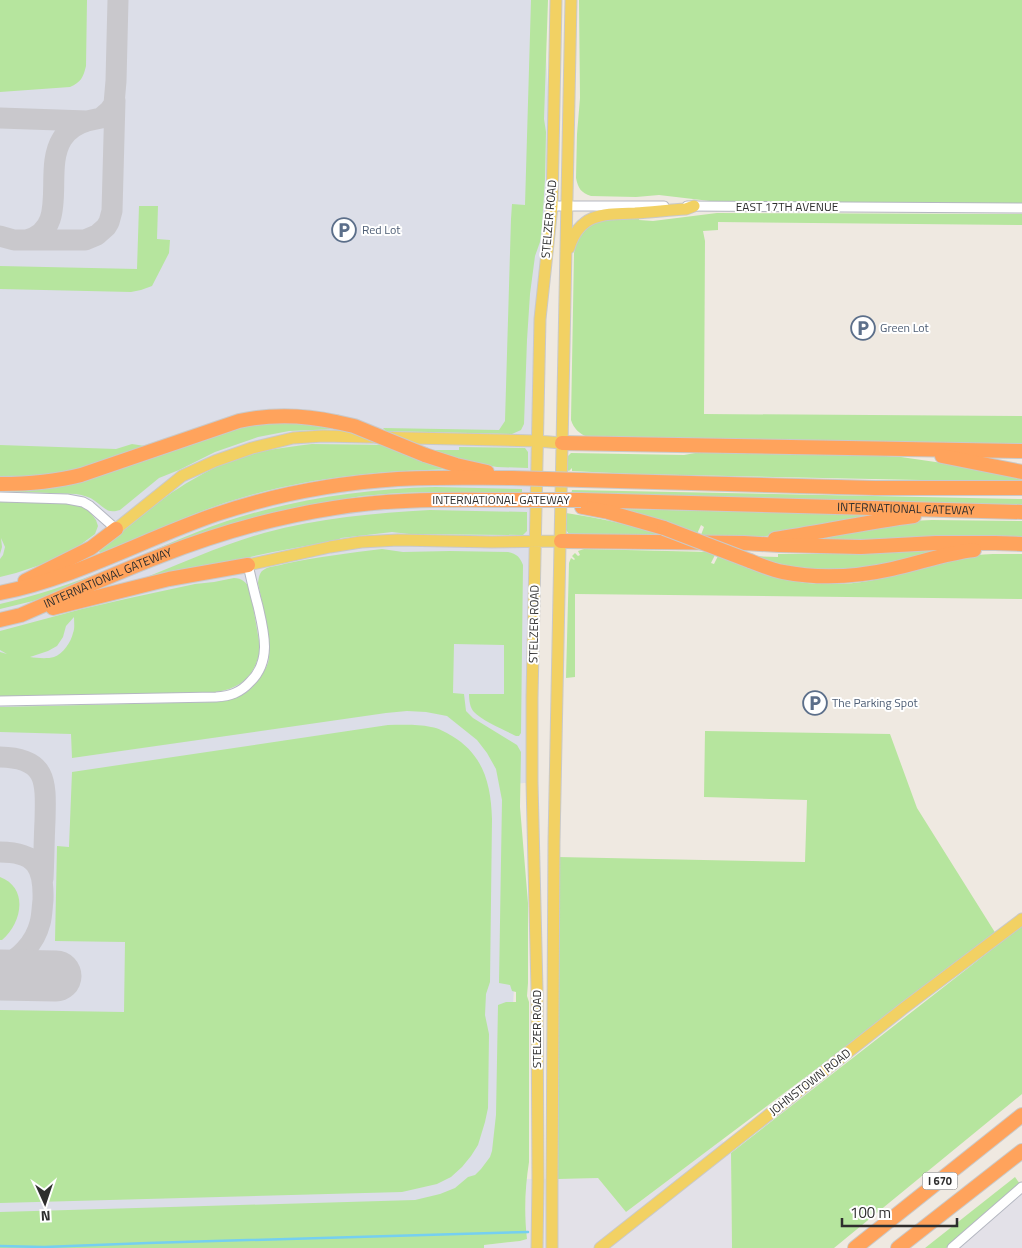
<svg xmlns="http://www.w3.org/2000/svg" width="1022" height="1248" viewBox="0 0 1022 1248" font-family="'Titillium Web',sans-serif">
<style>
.industrial{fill:#e3e1e8}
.airport{fill:#dcdee8}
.green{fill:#b6e59e;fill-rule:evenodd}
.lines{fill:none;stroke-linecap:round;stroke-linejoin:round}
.stream{stroke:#75cff0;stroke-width:2.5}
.taxiway{stroke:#c9c8cc;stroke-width:21}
.runway{stroke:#c9c8cc;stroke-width:51}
.minor-casing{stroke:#b4b7c1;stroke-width:11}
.major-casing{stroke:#c9c9c9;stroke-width:13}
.highway-casing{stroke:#c9c9c9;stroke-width:16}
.minor{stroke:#fff;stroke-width:9}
.major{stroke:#f2d163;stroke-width:11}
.highway{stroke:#ffa35c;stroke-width:14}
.highway-bridge-casing{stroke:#c9c9c9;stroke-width:16;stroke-linecap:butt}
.highway-bridge{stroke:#ffa35c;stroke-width:14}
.labels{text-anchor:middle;stroke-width:4;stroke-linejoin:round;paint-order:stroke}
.shield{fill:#fff;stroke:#6d6d6d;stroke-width:1}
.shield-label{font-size:11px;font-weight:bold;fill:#2e2e2e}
.street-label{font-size:12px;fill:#2e2e2e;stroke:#fff}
.service-label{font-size:12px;fill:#4e5e75;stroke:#fff;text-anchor:start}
</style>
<rect width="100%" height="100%" fill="#efe9e1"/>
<path class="industrial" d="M722,1140L731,1153L732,1248H484V1245L520,1241L526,1239L525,1220L526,1179L598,1178L626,1212Z
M1022,1182V1248H946Z"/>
<path class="airport" d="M0,0H543L553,181L540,319L532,782L515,784L516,956L511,1039L512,1220L0,1248Z"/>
<path class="green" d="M0,0H87L86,66C83,78 81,82 70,87L0,92Z
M531,0H548L544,119L546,132L545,179L542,226L540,242L535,256L530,294L527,340L524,424L521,430L512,434L386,431L383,428L499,430L505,421L511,219L512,204L525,205Z
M579,0H1022V204L727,203L659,195L636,197L591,196C581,193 578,188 576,178L577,134L580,98Z
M139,206H158L157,239L170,240L169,253L152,286L141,290L131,292L0,289V266L137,269Z
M717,213L1022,214V225L718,222V230L703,231L705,241L704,414L1022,416V446L587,437C579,433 574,429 571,420L574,253L577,239L594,221L639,217V220L653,221Z
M277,422H296L336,429L289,431L258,437L215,452L179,470L159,478L120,510C107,514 105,508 95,501C90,497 83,495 76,494L0,491V489L247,426Z
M132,444L145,446L60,475L0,479V445L116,449Z
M312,444L387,445L452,469C381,471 312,477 244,497C195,511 148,534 102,554L99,552L100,549C150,508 197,466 263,451C279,448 296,446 312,444Z
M459,447L525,448L528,452V468L497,467L472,463L430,450H459Z
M701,452L870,455L901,457L963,466L1022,477V482L632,474L572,471V468L569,471L567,470V457L571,453L684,455Z
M435,487L522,489V493L433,492L398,493L362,496L297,507L258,517L221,528L67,590L33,601L0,609V604C36,596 70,584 104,571C145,555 185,535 227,521C295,499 364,489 435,487Z
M572,490L1022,499V507L571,495Z
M0,502L70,503L83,507L90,512L96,520L98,526L95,534L76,548L43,564L16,573L0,577V559L3,555L5,547L1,538L2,547L0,554Z
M623,509L886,515C835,524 783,538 731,538C720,538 710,539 701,535L704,527L701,525L697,534L620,511Z
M430,510L527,512V531L523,535L409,534L392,532L341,538L338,540L273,552L143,580L142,579C182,563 222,545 264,533C319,518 374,513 430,510Z
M566,513C599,518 628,524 660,534H629L628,536L572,535L569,534L566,530Z
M932,520L1022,521V541L799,542L911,521Z
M382,549L403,552L450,551L508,552C517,554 520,557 523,565L521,733L519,736H516C506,731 481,720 474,712C470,708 469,700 469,694H504V645L454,644L453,693L464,694L466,711L473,718L517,745L521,752L520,807L528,903V983L527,996L529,1002V1162C525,1187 524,1213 527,1239L520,1241L484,1245V1248H0V1212L415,1200L440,1194L455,1188L468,1177L475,1175L481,1169L490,1157L492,1151L496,1115L498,1005L506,1002H516V992L512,991L510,985L499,983L502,800L496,769L487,753L477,740L447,716L426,712L407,711L386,713L72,758L71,734L0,732V707L216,702C232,700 246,696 256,683C261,676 265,671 268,663C273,644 262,603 258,583C259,577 259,572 265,569C270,566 278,566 284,564C316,557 349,553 382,549Z
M584,549L709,552L715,555L711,563L714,564L718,556C738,564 758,573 779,578C797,583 817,584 835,584C880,584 922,566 965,557C983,553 1003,554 1022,554V599L575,594V677L566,678L569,563L571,558L574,560L575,559L572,556L575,553L578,556L580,555L578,551Z
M946,549L866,570L805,571L752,556L778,557V554H851Z
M234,578C242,578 246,582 250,589L260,647C257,674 242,689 215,692L0,697V652L7,654L0,650V631L82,609L130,598L195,584L214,582ZM74,617C74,623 75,628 73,633C71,642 63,654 54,657C47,659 37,658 30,657L48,651L57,646L63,637L66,626Z
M388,725C402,725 417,724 431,727C439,728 445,732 452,736C484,755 491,785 492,819L490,982L486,994L485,1015L489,1034L488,1108L485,1122L478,1145L471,1156L462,1167L451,1177L437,1184L402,1192L0,1203V1010L124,1012L125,942L55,941L57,846L69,847L72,772Z
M705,731L890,734L917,808L996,934L626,1212L598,1178L558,1179L556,1087L558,857L805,862L807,800L704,797Z
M0,877C29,888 22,923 2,940H0Z
M1022,926V1094L834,1248H732L731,1153Z
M1015,1177L1020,1184L946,1248H925Z"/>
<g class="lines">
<path class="stream" d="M0,1246L44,1247L148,1243L528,1232"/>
<path class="taxiway" d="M0,118L87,121L101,118L109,111L114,104L116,81L118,0
M0,236L14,240H85L97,235L106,227L109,222L112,211L115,100
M27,240C71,228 42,171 62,139C68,129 76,124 87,121
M0,757C48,758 46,782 45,821C44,840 44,860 43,879
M0,852C36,852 44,867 43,900C42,908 42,916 40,923C35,943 19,960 0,967"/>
<path class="runway" d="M0,975L56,976"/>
<g class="minor-casing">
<path id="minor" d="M552,206H664
M687,206L1022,208
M0,497L67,499L83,502L90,506L116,529
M0,701L216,697C230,696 240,693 250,682C272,661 264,632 258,606C254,592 251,578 248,565
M952,1248L1022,1187"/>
</g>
<g class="major-casing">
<path id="major" d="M569,248C580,212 605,214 635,213C652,212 669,210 686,209L694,206
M116,529L182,476L215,461L252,448L293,438L323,436L537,441L562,443
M248,565L330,547L361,542L398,540L492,542L561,541
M537,1248L538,1181L537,990L532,782V698L540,319L552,206L556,0
M552,1248V1184L554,842L571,0
M600,1248L904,1008L1022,919"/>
</g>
<g class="highway-casing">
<g id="highway">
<path d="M562,443L1022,451"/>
<path d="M425,455L456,465L487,472"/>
<path d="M942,456L1022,472"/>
<path d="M582,480L875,488H1022"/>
<path d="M0,484C28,484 54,482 81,475L239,421C271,414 304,415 336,422"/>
<path id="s1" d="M581,500L1022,512"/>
<path d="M582,507L608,512L664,528"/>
<path d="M775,539C821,532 867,522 914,516"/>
<path d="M561,541L744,543L779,545L861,547L936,543H995L1022,544"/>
<path d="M750,561C760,565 772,570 783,572C819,579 856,577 892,569C920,563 946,553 974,550"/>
<path d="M25,581L91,548L116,529"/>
<path d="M0,593C76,578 144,539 217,514C276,494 336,483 398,479C436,477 474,478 512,478"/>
<path d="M53,608L169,579L248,565"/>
<path id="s2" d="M0,620L21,615C67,595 113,574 160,556C216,534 275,517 334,508C393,498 452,500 511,500"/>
<path d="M855,1248L1022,1115"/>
<path d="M898,1248L1022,1151"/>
</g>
</g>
<use href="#minor" class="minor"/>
<use href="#major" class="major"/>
<use href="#highway" class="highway"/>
<g class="highway-bridge-casing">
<path id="highway-bridge" d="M336,422L354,426L425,455
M512,478L582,480
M511,500H581
M664,528L750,561"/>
</g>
<use href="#highway-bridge" class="highway-bridge"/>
</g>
<defs>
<g id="parking-ring" transform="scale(1.25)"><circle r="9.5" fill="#fff" stroke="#5c6f8a" stroke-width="1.5"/><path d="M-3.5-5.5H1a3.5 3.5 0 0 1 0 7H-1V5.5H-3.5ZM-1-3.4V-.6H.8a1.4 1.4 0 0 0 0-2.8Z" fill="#5c6f8a"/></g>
</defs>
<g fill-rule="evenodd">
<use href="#parking-ring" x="344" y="230"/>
<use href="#parking-ring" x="863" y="328"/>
<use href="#parking-ring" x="815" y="703"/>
</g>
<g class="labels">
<rect class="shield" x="922.5" y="1172.5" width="35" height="17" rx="4"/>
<g class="shield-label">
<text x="940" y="1185">I 670</text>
</g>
<g class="street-label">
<text x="787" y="211">EAST 17TH AVENUE</text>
<text transform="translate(549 219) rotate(-85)" y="4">STELZER ROAD</text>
<text x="501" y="504">INTERNATIONAL GATEWAY</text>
<text dy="4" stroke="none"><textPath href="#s1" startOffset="325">INTERNATIONAL GATEWAY</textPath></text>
<text dy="4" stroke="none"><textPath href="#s2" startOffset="116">INTERNATIONAL GATEWAY</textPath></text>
<text transform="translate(534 624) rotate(-89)" y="4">STELZER ROAD</text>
<text transform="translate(537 1029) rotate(-90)" y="4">STELZER ROAD</text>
<text transform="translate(810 1082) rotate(-38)" y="4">JOHNSTOWN ROAD</text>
</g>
<g class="service-label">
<text x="362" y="234">Red Lot</text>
<text x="880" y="332">Green Lot</text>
<text x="832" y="707">The Parking Spot</text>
</g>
</g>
<g transform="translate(45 1203) rotate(177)" stroke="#ffffff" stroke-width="4" paint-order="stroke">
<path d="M0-4L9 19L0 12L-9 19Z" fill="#2e2e2e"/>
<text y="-8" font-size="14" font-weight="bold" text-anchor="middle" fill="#2e2e2e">N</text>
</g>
<path d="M842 1218v8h115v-8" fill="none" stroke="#2e2e2e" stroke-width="2.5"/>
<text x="850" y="1218" font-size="15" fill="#2e2e2e" stroke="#ffffff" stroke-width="4" paint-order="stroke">100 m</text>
</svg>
